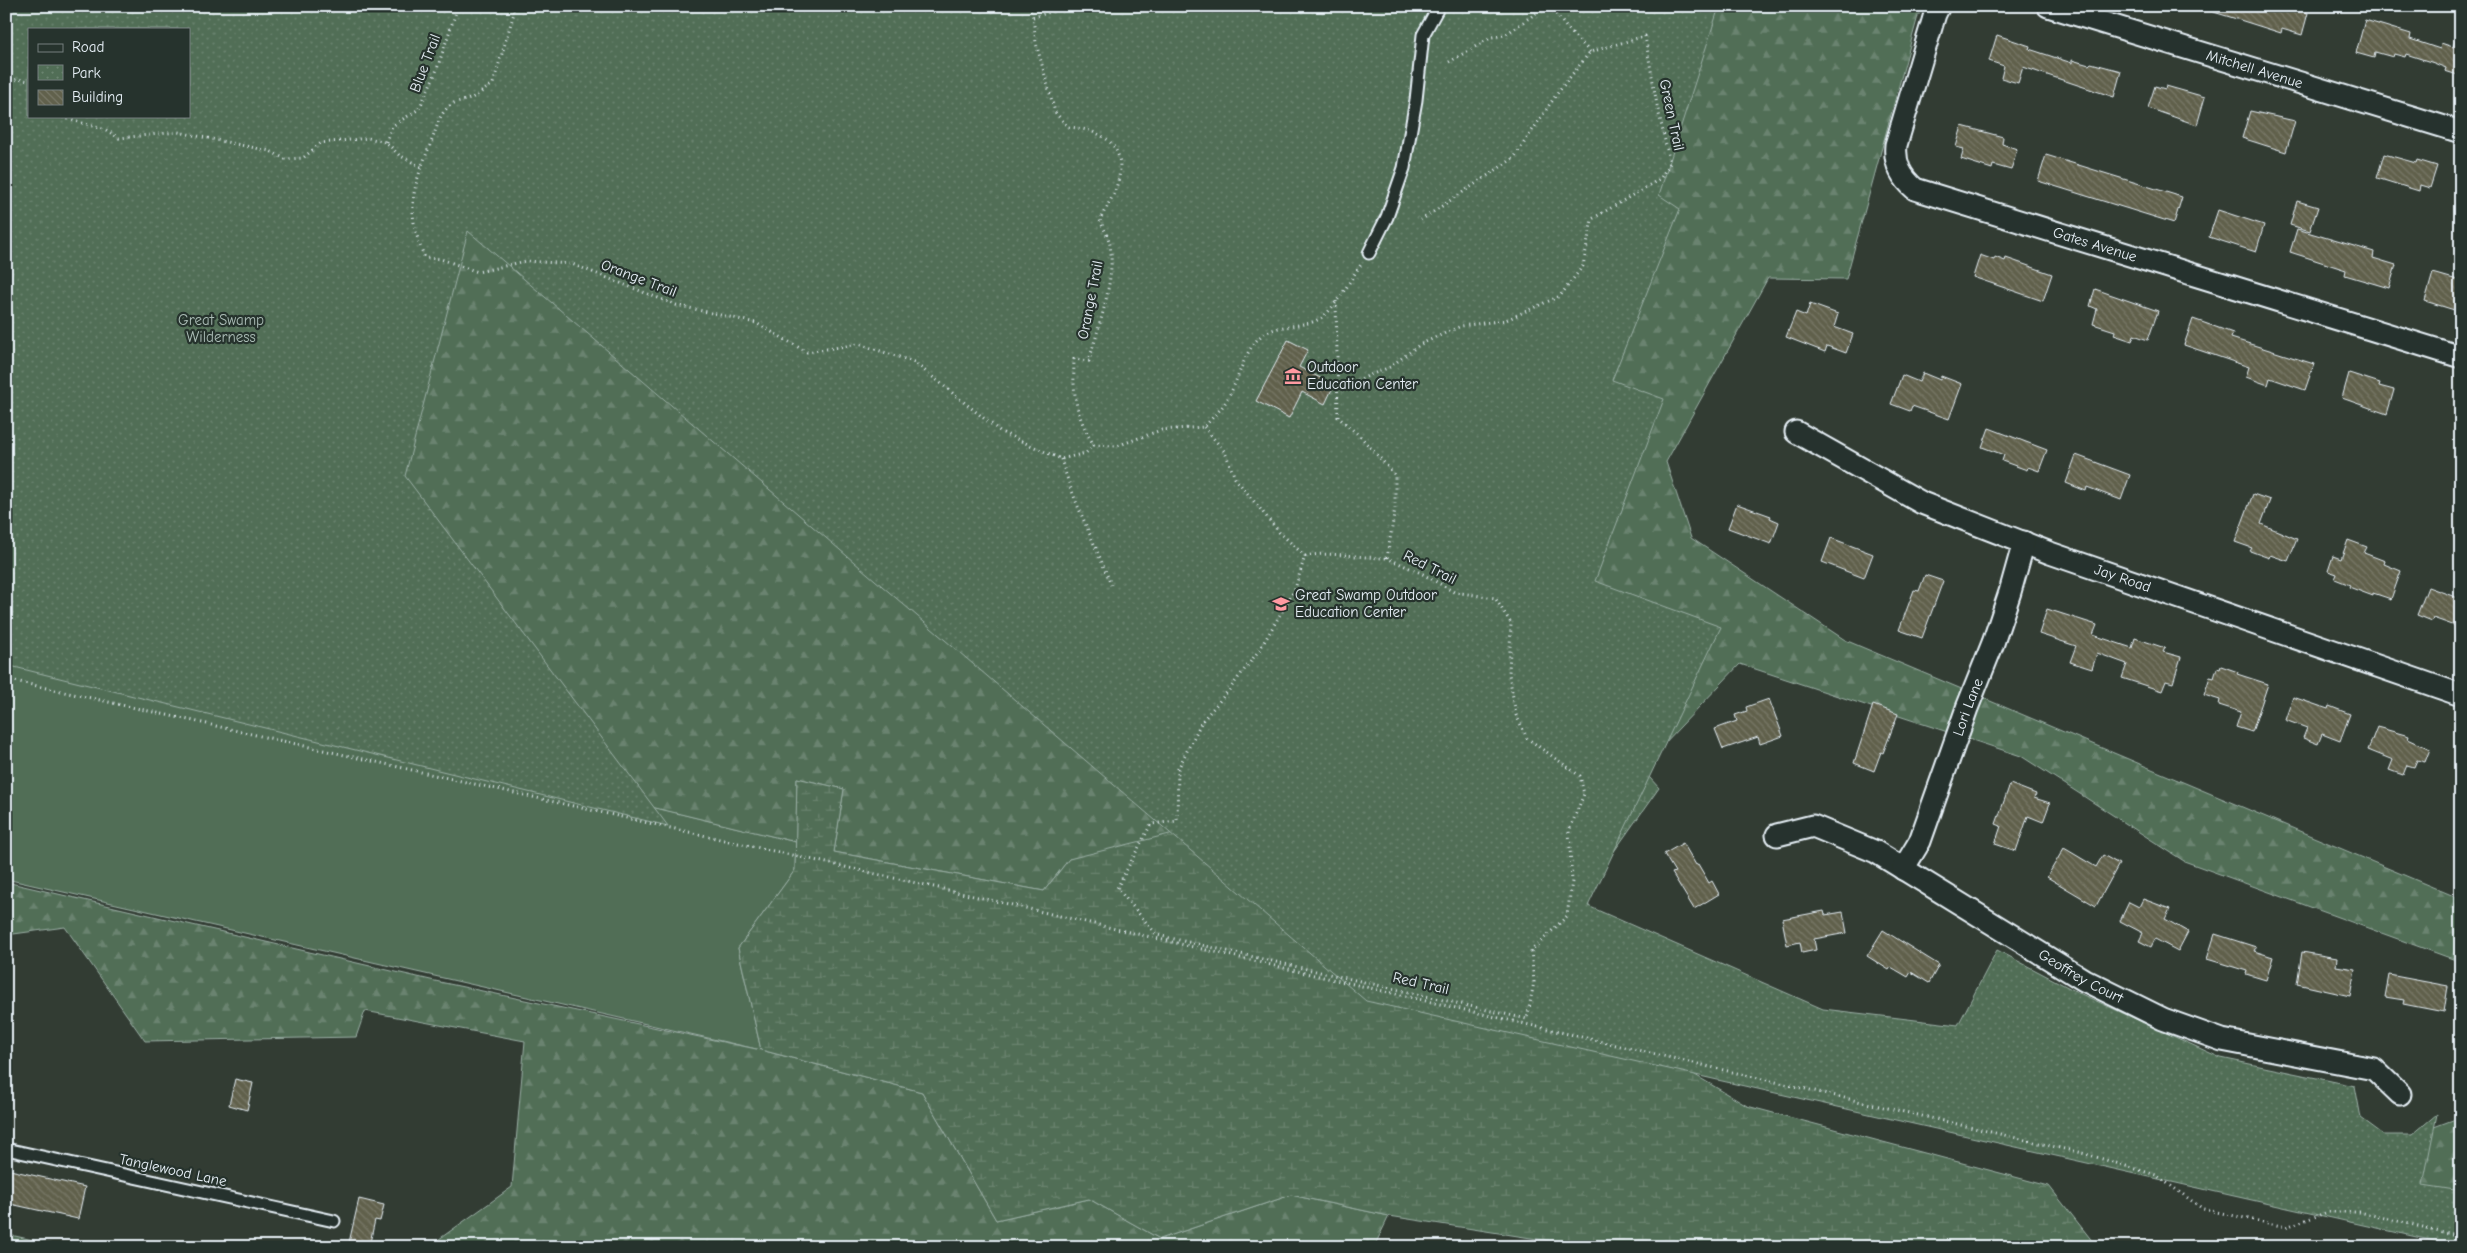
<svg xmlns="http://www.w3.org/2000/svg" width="2467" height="1253" viewBox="0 0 2467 1253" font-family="'Comic Neue',sans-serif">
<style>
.grass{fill:#516e56;stroke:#9cb0a7}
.forest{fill:url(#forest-firs);stroke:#9cb0a7}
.wetland{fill:url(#wetland-marsh);stroke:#9cb0a7}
.park{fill:url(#park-dots);stroke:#9cb0a7;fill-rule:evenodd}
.building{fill:url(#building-back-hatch);stroke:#e8f1f8}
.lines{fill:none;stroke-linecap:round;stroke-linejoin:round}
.lane-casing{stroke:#e8f1f8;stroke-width:15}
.street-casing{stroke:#e8f1f8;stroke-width:25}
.path{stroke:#e8f1f8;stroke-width:3;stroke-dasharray:1 4;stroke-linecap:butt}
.lane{stroke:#26332d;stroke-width:11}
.street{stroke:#26332d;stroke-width:21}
.labels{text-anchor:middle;stroke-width:4.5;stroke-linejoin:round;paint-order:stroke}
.street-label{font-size:15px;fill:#e8f1f8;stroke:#26332d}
.park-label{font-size:15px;fill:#acbdb7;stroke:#26332d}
.poi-label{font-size:15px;fill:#e8f1f8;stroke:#26332d;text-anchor:start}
</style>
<defs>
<pattern id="forest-firs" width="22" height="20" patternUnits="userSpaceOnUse" patternTransform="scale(1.25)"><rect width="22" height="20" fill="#516e56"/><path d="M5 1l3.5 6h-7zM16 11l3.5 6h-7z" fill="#6a836f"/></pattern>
<pattern id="wetland-marsh" width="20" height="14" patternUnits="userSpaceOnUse" patternTransform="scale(1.25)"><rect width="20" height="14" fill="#516e56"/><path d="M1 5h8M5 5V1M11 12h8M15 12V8" fill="none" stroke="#6a836f"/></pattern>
<pattern id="park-dots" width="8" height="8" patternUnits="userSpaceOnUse" patternTransform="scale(1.25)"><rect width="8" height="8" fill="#516e56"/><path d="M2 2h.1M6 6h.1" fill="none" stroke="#6a836f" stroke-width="1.8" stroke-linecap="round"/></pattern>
<pattern id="building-back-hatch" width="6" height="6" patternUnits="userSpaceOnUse" patternTransform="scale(1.25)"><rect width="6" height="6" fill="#61614c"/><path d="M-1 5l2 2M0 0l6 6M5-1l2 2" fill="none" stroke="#787867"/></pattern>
</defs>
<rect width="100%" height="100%" fill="#323c33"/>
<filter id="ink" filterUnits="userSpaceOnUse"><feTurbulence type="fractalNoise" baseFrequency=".02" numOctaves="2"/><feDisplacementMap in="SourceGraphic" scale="10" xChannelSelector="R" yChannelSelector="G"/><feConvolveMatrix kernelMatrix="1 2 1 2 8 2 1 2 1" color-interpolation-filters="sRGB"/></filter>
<g filter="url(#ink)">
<path class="grass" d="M6,649L796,842L795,870L738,948L761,1050L6,879Z"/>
<path class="forest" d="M399,6H1925L1918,16L1846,279L1768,278L1666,462L1691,538L1845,640L2461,899V962L2184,861L2021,756L1740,664L1641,768L1069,859L1044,891L834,852L844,789L797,778L796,842L234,706Z
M6,882L435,981L761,1050L922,1092L996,1220L1089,1199L1160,1239L1291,1195L1389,1216L1374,1247H428L512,1187L525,1041L365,1011L356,1037L145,1041L65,927L6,935Z
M2461,1117V1226L2350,1158Z
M6,1234L64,1247H6Z"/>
<path class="wetland" d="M1641,768L1659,788L1586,891L1613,1026L1747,1106L2049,1186L2097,1247H1589L1389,1216L1291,1195L1160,1239L1089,1199L996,1220L922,1092L761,1050L738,948L795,870L797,778L844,789L834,852L1044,891L1069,859L1230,819Z"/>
<path class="park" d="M6,6H1728L1717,13L1659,195L1680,209L1612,380L1664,399L1595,581L1721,627L1588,906L1823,1009L1958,1025L1997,950L2079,993L2221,1058L2355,1086L2361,1118L2384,1135H2412L2437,1114L2423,1185L2461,1191V1247L1366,1001L468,231L405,476L668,826L6,665ZM29,29H189V116H29Z"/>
<path class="building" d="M2207,6H2287L2308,13L2302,35L2282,29L2281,33L2240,20L2207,10Z
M2365,20L2411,34L2410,39L2440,49L2441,43L2453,47L2458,31L2461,32V76L2445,71L2446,68L2434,63L2406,54L2405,57L2394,54L2393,57L2375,52L2374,58L2356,53Z
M1997,35L2030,46L2029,49L2072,63V60L2089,65L2091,63L2121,71L2114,97L2023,67L2018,83L2001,78L2004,66L1989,61Z
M2155,86L2165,89L2166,86L2205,97L2197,125L2148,108Z
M2250,111L2295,121L2286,152L2242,138Z
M1962,126L2003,137L2002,144L2017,149L2011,170L1993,165L1992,169L1961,159L1964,149L1956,147Z
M2384,154L2416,163L2417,160L2437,166L2430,188L2420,185L2419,191L2377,178Z
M2046,155L2182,197L2174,223L2038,181Z
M2297,201L2318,207L2310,231L2290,225Z
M2218,210L2264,225L2256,252L2209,237Z
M2297,229L2374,252L2373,258L2396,265L2389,288L2345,275L2346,270L2290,252Z
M1980,255L1994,260L1995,257L2005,261L2006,258L2052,274L2043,301L1973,277Z
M2433,273L2461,281V312L2425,301Z
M2095,289L2158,311L2148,340L2134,335L2132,341L2114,335L2115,331L2093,324L2097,309L2090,306Z
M1810,304L1838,314L1834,327L1853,334L1846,353L1827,346L1825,352L1786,337L1796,312L1806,316Z
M2193,319L2233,333L2231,338L2314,364L2305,390L2270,378L2268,385L2246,377L2249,367L2184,345Z
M1288,340L1308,350L1299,367L1334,385L1325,404L1302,392L1289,418L1256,401Z
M1923,373L1940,380L1941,376L1962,384L1949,419L1912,406L1910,411L1891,404L1902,375L1919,382Z
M2349,373L2380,383L2379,386L2394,390L2387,414L2342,398Z
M1989,428L2047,450L2039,471L2028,467L2027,470L2002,461L2004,455L1982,447Z
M2076,455L2130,475L2121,500L2087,487L2086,491L2066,483Z
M2253,494L2270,500L2261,524L2297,539L2288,561L2270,555L2269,558L2250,551L2252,548L2235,542Z
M1737,504L1771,516L1770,518L1779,522L1771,544L1728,528Z
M1831,538L1873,554L1864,578L1822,562Z
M2348,540L2367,547L2364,553L2385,561L2384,564L2401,571L2391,599L2373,593V596L2349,587L2350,585L2335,579L2337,574L2328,571L2333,556L2341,559Z
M1925,575L1943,581L1922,638L1899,630L1914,590L1919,591Z
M2428,587L2461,599V628L2433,618L2432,621L2417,615Z
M2047,609L2097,625L2093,635L2132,648L2135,638L2165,648L2163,652L2181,657L2173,683L2166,681L2162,691L2122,678L2127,664L2097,653L2092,669L2070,662L2076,646L2039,634Z
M2221,666L2238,672L2237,674L2268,684L2252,732L2236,727L2241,712L2219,705L2220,700L2204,695L2210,677L2214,678L2217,668L2220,669Z
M2293,697L2328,709L2329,706L2350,714L2340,741L2322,734L2318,744L2303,738L2307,728L2285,720Z
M1769,699L1783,736L1760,744L1758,737L1723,749L1715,729L1737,721L1735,715L1747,711L1746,707Z
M1873,705L1898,714L1883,753L1881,752L1874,771L1854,763Z
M2377,727L2409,736L2408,739L2430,749L2425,762L2417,760L2414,767L2407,765L2403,775L2389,770L2393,760L2368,750Z
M2010,784L2036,794L2034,798L2050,803L2043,822L2028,816L2016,851L1995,844L2001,826L1996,824Z
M1683,843L1696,865L1698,864L1709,883L1712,881L1719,894L1694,909L1672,873L1675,872L1664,854Z
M2064,848L2096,867L2103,855L2119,864L2096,906L2047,877Z
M2143,899L2170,909L2165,919L2188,932L2178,951L2155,939L2151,947L2139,941L2143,933L2120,921L2129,902L2139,907Z
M1824,911L1825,915L1843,912L1847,933L1814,939L1816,950L1802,953L1800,942L1787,945L1782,919Z
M1883,930L1939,965L1929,983L1911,972L1908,977L1891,967L1889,970L1867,956Z
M2215,934L2256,947L2254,951L2273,957L2266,980L2246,974L2247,971L2207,959Z
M2302,952L2337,958L2336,966L2355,969L2350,996L2297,984Z
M2389,975L2448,986L2444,1012L2403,1004L2404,1000L2385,997Z
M235,1079L253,1083L247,1110L229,1105Z
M10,1170L85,1187L78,1219L6,1203V1189Z
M359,1199L384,1205L380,1221L375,1220L369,1247H348Z"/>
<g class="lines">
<g class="lane-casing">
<path id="lane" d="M1369,253L1387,217L1404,168L1416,100L1423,35L1439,6
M6,1149L334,1221"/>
</g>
<g class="street-casing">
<g id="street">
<path id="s1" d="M1939,6L1935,14L1896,145C1894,164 1901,177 1915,189L2461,357"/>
<path id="s2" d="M2048,6L2461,132"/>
<path id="s3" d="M1796,432L1922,503L2050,553L2461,695"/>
<path id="s4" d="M1777,835L1813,826L1876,852L2084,980L2163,1019L2222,1040L2374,1069L2400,1094"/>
<path id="s5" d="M1903,869L1920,841L1967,708L1993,643L2010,592L2024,542"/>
</g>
</g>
<path class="path" d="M511,6L514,13L493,84C485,89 478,95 470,99C464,101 457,101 452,104C438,114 438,126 432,140C413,187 404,209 425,258L441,259L478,272L526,261L572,264L676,305L756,323L807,352L859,344L914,362L1001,432L1061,459L1086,453L1094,445
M1029,6L1033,17L1036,43L1055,112L1068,127C1105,130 1130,147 1116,188C1112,199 1105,209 1100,220C1103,228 1109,237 1110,245C1116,279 1098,328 1089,361L1074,359C1073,395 1075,414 1094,445L1117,446L1161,430L1204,427C1213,417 1225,406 1230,394C1239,377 1244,354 1257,340C1274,321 1301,330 1321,318C1335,309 1351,278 1362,263
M1550,6L1566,27L1590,52
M1033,17L1072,6
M1449,62L1492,37L1505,35L1546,6
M6,83L18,79L29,81
M58,116L106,130L119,138L178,132L270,151L285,159L303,158L321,143L368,138L386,142L399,155L423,168
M386,142L392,126L419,109L436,72L458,6
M1338,388L1390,367L1419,345L1461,326L1506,320L1560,296L1583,266L1592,219L1660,179L1670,163L1657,105L1645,36L1590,52L1556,95L1514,158L1421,220
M1204,427L1225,452L1235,478L1279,532L1305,556L1295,589L1260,649L1229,690L1202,721L1178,769L1177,821L1151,824L1117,888L1157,935L1527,1019L1534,982L1531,951L1567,916L1572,881L1569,831L1584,794L1580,776L1527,738L1516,715L1509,674L1511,623L1495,598L1454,592L1421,573L1387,558L1395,509V475L1361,437L1338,417L1336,301
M1061,459C1074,503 1095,543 1111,585
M1305,556C1332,551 1358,558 1387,558
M6,679L952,891L2086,1154L2156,1175L2203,1209L2286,1227L2328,1212H2359L2461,1236"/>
<use href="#lane" class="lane"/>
<use href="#street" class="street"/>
</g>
</g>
<defs>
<g id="museum-bare" transform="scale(1.35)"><path d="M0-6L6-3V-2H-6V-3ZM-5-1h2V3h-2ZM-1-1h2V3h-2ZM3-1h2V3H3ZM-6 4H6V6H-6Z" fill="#ff9aa2" stroke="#26332d" stroke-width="2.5" paint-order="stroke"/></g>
<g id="school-bare" transform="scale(1.35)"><path d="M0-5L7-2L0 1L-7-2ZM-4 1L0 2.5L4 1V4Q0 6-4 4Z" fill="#ff9aa2" stroke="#26332d" stroke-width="2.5" paint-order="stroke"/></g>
</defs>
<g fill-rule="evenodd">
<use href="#museum-bare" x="1293" y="376"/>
<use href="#school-bare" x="1281" y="604"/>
</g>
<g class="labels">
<g class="street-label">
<text transform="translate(425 63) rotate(-69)" y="5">Blue Trail</text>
<text dy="5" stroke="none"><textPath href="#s2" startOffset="216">Mitchell Avenue</textPath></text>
<text transform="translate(1672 115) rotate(78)" y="5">Green Trail</text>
<text dy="5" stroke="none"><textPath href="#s1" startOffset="384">Gates Avenue</textPath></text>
<text transform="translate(639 278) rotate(21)" y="5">Orange Trail</text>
<text transform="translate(1090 300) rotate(-79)" y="5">Orange Trail</text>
<text transform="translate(1430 567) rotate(27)" y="5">Red Trail</text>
<text dy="5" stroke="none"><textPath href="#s3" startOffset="359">Jay Road</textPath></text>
<text dy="5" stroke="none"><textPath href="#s5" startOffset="175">Lori Lane</textPath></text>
<text dy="5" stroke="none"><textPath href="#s4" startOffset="345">Geoffrey Court</textPath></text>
<text transform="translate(1421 983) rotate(13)" y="5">Red Trail</text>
<text transform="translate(173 1170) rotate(12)" y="5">Tanglewood Lane</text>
</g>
<g class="park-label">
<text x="221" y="325">Great Swamp<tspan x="221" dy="17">Wilderness</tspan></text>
</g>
<g class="poi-label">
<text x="1307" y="372">Outdoor<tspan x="1307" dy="17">Education Center</tspan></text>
<text x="1295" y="600">Great Swamp Outdoor<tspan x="1295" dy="17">Education Center</tspan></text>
</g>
</g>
<rect width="2467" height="1253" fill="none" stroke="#26332d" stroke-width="25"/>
<rect x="12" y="12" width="2442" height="1228" fill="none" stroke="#e8f1f8" stroke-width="2" filter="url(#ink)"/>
<rect x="28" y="28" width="162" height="90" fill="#26332d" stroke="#747f7e"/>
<rect x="38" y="44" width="25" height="8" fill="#26332d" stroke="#747f7e"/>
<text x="72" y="52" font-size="15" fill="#e8f1f8">Road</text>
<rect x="38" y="65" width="25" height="15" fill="url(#park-dots)" stroke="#747f7e"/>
<text x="72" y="78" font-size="15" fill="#e8f1f8">Park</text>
<rect x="38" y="90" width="25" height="15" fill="url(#building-back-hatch)" stroke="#747f7e"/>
<text x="72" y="102" font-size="15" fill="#e8f1f8">Building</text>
</svg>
